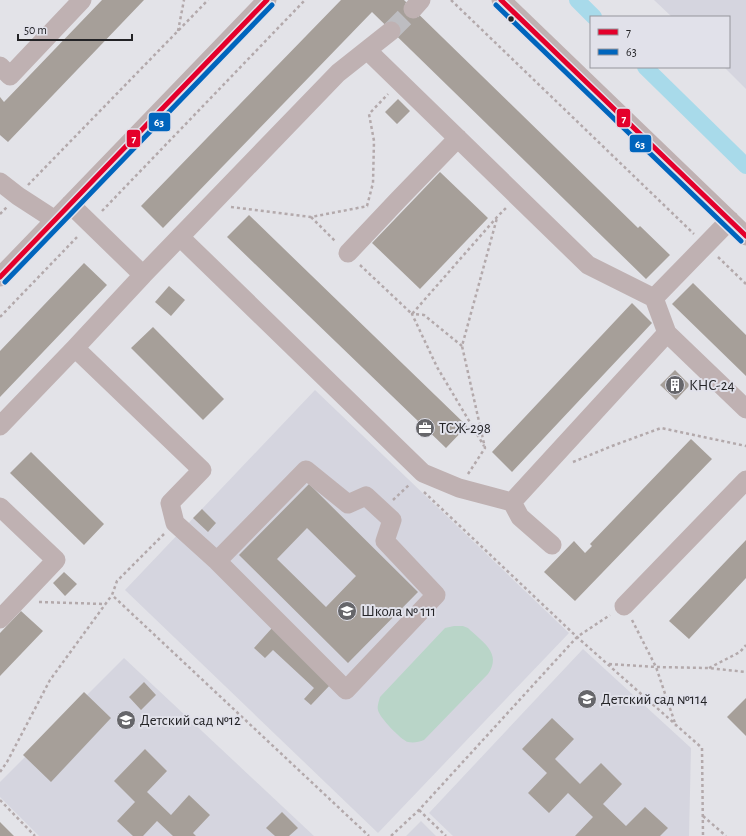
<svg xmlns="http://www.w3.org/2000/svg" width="746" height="836" viewBox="0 0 746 836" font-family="'Alegreya Sans',sans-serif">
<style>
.built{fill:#d5d5df}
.green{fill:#b9d5c8}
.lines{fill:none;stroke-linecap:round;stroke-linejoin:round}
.canal{stroke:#a8daea;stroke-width:16}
.building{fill:#a69f99;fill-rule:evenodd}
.minor-tunnel{stroke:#bdbdc1;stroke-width:19;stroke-dasharray:19 10;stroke-linecap:butt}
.path{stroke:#b3a9ab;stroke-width:2.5;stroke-dasharray:3 3;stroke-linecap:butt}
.minor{stroke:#bfb1b2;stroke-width:19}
.bus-1-casing{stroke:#e1e1ea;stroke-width:8}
.bus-2-casing{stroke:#e1e1ea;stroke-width:8}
.bus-1{stroke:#e4002b;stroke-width:5}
.bus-2{stroke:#0065bd;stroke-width:5}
.bus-dot{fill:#232326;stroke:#e1e1ea;stroke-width:1.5}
.labels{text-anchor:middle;stroke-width:4;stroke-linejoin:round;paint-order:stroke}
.poi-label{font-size:15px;fill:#232326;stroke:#e1e1ea;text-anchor:start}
.line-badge{stroke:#e1e1ea;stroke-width:1.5}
.badge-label{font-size:11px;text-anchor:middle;font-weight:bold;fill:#fff}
</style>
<rect width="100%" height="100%" fill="#e3e3e8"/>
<path class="built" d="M654,0H746V89L724,67H729V17H672Z
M315,390L569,633L378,833L125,590Z
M583,649L691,748L689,836H453L429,813Z
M124,658L314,836H39L0,797V782Z
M421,821L436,836H406Z"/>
<path class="green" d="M454,626H463L468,628C481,641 503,653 488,674L424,740C419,742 414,743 408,742C401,740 379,717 378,710C377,706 379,701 380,697L445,628Z"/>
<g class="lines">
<path class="canal" d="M577,0L594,17
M645,67L746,166"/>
</g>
<path class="building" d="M102,0H144L8,142L0,135V97L4,102Z
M341,0H404L638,228L640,226L670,255L646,279L372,12L163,228L141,206Z
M398,99L410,111L397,124L385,112Z
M440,172L488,218L420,289L372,243Z
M249,215L467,426L446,448L227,237Z
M84,263L107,285L0,397V351Z
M693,283L746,335V376L672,304Z
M169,286L185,300L171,316L155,302Z
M632,303L652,323L512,472L492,452Z
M153,327L224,399L203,420L131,348Z
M675,370L690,385L676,400L660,385Z
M691,439L712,459L575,601L544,572L574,541L585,553L592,546L590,544Z
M31,452L104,524L84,545L10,473Z
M309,484L418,592L348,663L239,555ZM307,528L356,576L326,607L277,559Z
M202,509L216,523L208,532L193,518Z
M746,540V578L689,639L669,621Z
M64,572L77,584L65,596L53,583Z
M21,611L43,631L0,676V633Z
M272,628L331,684L311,705L304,699L314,688L273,650L265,658L254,648Z
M144,682L156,695L141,710L129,697Z
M84,692L111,718L51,782L23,755Z
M746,698V736L727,717Z
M552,718L574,739L555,759L580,784L601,763L622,784L603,804L626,826L645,807L668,828L660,836H575L593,817L568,793L549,813L528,793L547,773L522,749Z
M145,749L167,771L147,792L171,815L189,795L210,815L193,833L196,836H173L157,821L143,836H133L117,821L135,802L114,781Z
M282,812L298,828L289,836H275L266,828Z
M0,822L14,836H0Z"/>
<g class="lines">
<path class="minor-tunnel" d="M391,31L413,9"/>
<path class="path" d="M451,0L694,234
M178,31L184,0
M28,185L208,0
M367,206L373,183L374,141L369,114L388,94
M231,207L311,217L368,206
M102,211L305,0
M0,214L7,207
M311,217L336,242
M718,257L746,284
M360,265L412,314L497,217L506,208
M0,317L79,235
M462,346L424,315L412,314L437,367L484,446
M573,462L612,446L661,428L746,446
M468,474L485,448L462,346L497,218
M424,492L577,637L702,748L703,836
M393,500L410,484
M164,534L117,581L112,595L369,836
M39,602L105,604
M632,620L656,667L676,726
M609,664L656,667L708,668L746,672
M709,668L740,652L746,645
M0,772L7,762L50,680L112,595
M0,800L35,836
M419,810L446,836
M703,816L726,836
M391,836L419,810L577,637L610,615"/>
<path class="minor" d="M501,0L746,236
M413,9L421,0
M367,50L391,31
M0,66L10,76L82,0
M0,182L18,196L55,220
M70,204L143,275L338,73L367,50L588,265L654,298L730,220
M180,237L423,473L459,488L512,502L520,517L552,545
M348,253L398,200L458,138
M0,277L267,0
M667,333L746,409
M75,348L202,470L170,503L175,523L217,561L346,690L436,595L385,541L392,520L366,496L348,504L306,470L217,561
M0,426L75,348L143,275
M512,502L667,333L654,298
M0,507L56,560L0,619
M624,606L746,480"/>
<g class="bus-1-casing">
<path id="bus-1" d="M501,0L746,236
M0,277L267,0"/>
</g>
<g class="bus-2-casing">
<path id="bus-2" d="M496,5L741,241
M5,282L272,5"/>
</g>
<use href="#bus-1" class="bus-1"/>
<use href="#bus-2" class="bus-2"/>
</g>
<defs>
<g id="building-disc" transform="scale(1)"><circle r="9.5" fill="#66666a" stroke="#e1e1ea"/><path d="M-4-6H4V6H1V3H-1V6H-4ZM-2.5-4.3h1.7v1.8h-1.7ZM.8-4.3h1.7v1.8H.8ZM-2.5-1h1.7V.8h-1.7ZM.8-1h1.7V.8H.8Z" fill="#fff"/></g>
<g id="office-disc" transform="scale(1)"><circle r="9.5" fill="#66666a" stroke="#e1e1ea"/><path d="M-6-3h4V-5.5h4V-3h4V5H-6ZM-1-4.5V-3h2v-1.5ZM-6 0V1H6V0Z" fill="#fff"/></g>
<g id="school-disc" transform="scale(1)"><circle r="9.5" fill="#66666a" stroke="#e1e1ea"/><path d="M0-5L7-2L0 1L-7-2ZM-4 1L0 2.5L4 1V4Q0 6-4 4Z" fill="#fff"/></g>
</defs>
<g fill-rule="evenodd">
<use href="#building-disc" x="675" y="385"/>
<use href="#office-disc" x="425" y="428"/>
<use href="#school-disc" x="347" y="611"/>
<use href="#school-disc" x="587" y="699"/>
<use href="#school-disc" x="126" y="720"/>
</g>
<circle class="bus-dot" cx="511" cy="19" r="3.5"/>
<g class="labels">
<g class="poi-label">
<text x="689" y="390">КНС-24</text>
<text x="439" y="433">ТСЖ-298</text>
<text x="361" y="616">Школа № 111</text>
<text x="601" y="704">Детский сад №114</text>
<text x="140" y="725">Детский сад №12</text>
</g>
</g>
<g class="line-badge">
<rect x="616" y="108" width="15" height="20" rx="4" fill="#e4002b"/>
<rect x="148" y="112" width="23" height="20" rx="4" fill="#0065bd"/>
<rect x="126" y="129" width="15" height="19" rx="4" fill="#e4002b"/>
<rect x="629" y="134" width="23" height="19" rx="4" fill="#0065bd"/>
</g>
<g class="badge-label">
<text x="624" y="122">7</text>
<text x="159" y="126">63</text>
<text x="134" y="142">7</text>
<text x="640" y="148">63</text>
</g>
<rect x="590" y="16" width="140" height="52" fill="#e1e1ea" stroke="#95959c"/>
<rect x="598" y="29" width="20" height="6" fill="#e4002b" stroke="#95959c"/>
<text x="626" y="36" font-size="12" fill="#232326">7</text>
<rect x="598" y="49" width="20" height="6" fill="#0065bd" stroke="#95959c"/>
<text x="626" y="56" font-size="12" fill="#232326">63</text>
<path d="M18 34v6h114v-6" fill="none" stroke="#232326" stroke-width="2"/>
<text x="24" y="34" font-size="12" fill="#232326" stroke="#e1e1ea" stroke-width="3" paint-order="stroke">50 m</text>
</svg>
